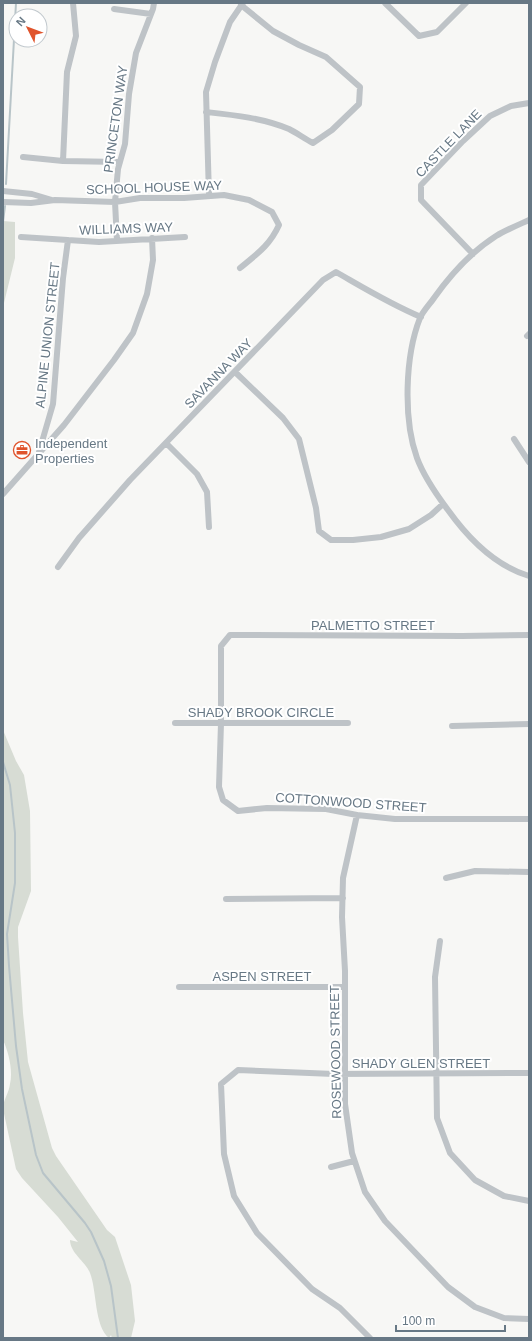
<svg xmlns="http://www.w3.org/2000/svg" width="532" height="1341" viewBox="0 0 532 1341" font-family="Helvetica,sans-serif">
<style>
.green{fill:#d7dcd4}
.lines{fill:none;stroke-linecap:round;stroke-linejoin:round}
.stream{stroke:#b8c4c8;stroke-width:2}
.minor{stroke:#bec3c7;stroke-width:6}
.labels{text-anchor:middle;stroke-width:4;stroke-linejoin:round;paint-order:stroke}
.street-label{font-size:13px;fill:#677885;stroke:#fff}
.poi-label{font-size:13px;fill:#677885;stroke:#fff;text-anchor:start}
</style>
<rect width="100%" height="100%" fill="#f7f7f5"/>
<path class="green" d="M3,221L15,222V258L3,307Z
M3,730L16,761L24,775L30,811L31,891L18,927V937L23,1013L28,1062L52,1148L56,1156L107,1230L115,1237L131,1285L135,1321L131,1338H112L111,1335L109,1338C94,1326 97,1290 90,1273C86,1262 70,1253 70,1240L78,1242L58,1217L22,1178L16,1169L3,1109C3,1100 9,1093 10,1084C13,1071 9,1053 3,1040Z"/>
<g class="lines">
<path class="stream" d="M6,184L16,3
M3,222L5,206
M3,762L10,785L15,833V883L7,934L9,966L16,1046L22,1089L36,1155L43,1173L85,1223L91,1232L104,1261L111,1286L118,1338"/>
<path class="minor" d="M385,3L419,36L437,32L466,3
M114,9L151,14
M206,112C234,115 263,118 289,129C297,133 305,139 313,143L332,130L359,104L360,87L326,57L299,45L273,31L241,5
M23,157L63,161L120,162
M63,161L67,72L76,36L73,3
M3,191L32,194L52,200
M209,196L206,92L215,62L230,22L243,3
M3,202L31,203L55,200L115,202L140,198H184L224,195L249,200L272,212L279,225C270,245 257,254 240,268
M529,220C518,225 506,230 496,236C471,252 451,274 434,298C430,304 423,311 420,318C405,356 403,419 417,458C424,477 436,494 448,510C468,538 496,566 529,576
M21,237L99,242L185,237
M117,241L115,202L118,169L125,144L129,94L136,53L153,9L154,3
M473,254L421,200V185L463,141L490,116L511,106L529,103
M527,336L529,334
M235,372L283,418L299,439L316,508L319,531L331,540H353L381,537L409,529L431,515L443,504
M514,439L529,462
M166,443L197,474L207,492L209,527
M39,452L53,404L63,278L68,240
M3,494L64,425L114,360L133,333L147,294L153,260L152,238
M58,567L79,538L130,480L323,280L336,272C364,288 390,304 421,317
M529,635L462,636L230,635L221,646V723L219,787L223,800L238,811L267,808L326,809L357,815L395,819H529
M175,723H348
M452,726L529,724
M357,815L343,878L342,917L345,971V1104L352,1153L365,1192L385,1221L448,1287L475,1307L504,1318L529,1319
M446,878L475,871L529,872
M226,899L343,898
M440,941L435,977L437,1118L450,1153L475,1180L504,1196L529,1201
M179,987H345
M331,1167L354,1161
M370,1338L340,1308L312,1289L257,1233L234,1196L224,1154L221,1084L238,1070L334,1074L529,1073"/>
</g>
<defs>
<g id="office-ring" transform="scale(0.9)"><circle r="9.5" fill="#fff" stroke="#e0542c" stroke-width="1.5"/><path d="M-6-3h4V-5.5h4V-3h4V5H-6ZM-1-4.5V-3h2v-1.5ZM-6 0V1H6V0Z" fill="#e0542c"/></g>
</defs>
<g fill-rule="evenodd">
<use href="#office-ring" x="22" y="450"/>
</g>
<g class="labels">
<g class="street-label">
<text transform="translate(115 119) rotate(-82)" y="5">PRINCETON WAY</text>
<text transform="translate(448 143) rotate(-46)" y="5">CASTLE LANE</text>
<text transform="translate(154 187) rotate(-2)" y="5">SCHOOL HOUSE WAY</text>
<text transform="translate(126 228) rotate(-2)" y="5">WILLIAMS WAY</text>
<text transform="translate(47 335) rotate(-84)" y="5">ALPINE UNION STREET</text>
<text transform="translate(218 373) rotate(-46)" y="5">SAVANNA WAY</text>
<text x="373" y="630">PALMETTO STREET</text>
<text x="261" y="717">SHADY BROOK CIRCLE</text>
<text transform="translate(351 802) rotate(4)" y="5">COTTONWOOD STREET</text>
<text x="262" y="981">ASPEN STREET</text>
<text transform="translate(335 1052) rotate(-91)" y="5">ROSEWOOD STREET</text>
<text x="421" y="1068">SHADY GLEN STREET</text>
</g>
<g class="poi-label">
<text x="35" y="448">Independent<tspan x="35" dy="15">Properties</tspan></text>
</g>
</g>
<rect width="532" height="1341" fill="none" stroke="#677885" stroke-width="8"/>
<g transform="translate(28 28) rotate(312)"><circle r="19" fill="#ffffff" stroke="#c2c9ce"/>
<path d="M0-3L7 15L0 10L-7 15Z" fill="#e0542c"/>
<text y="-6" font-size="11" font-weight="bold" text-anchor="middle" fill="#677885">N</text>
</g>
<path d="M396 1325v6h109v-6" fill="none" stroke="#677885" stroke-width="2"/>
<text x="402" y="1325" font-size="12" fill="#677885" stroke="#ffffff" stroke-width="3" paint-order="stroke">100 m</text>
</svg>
